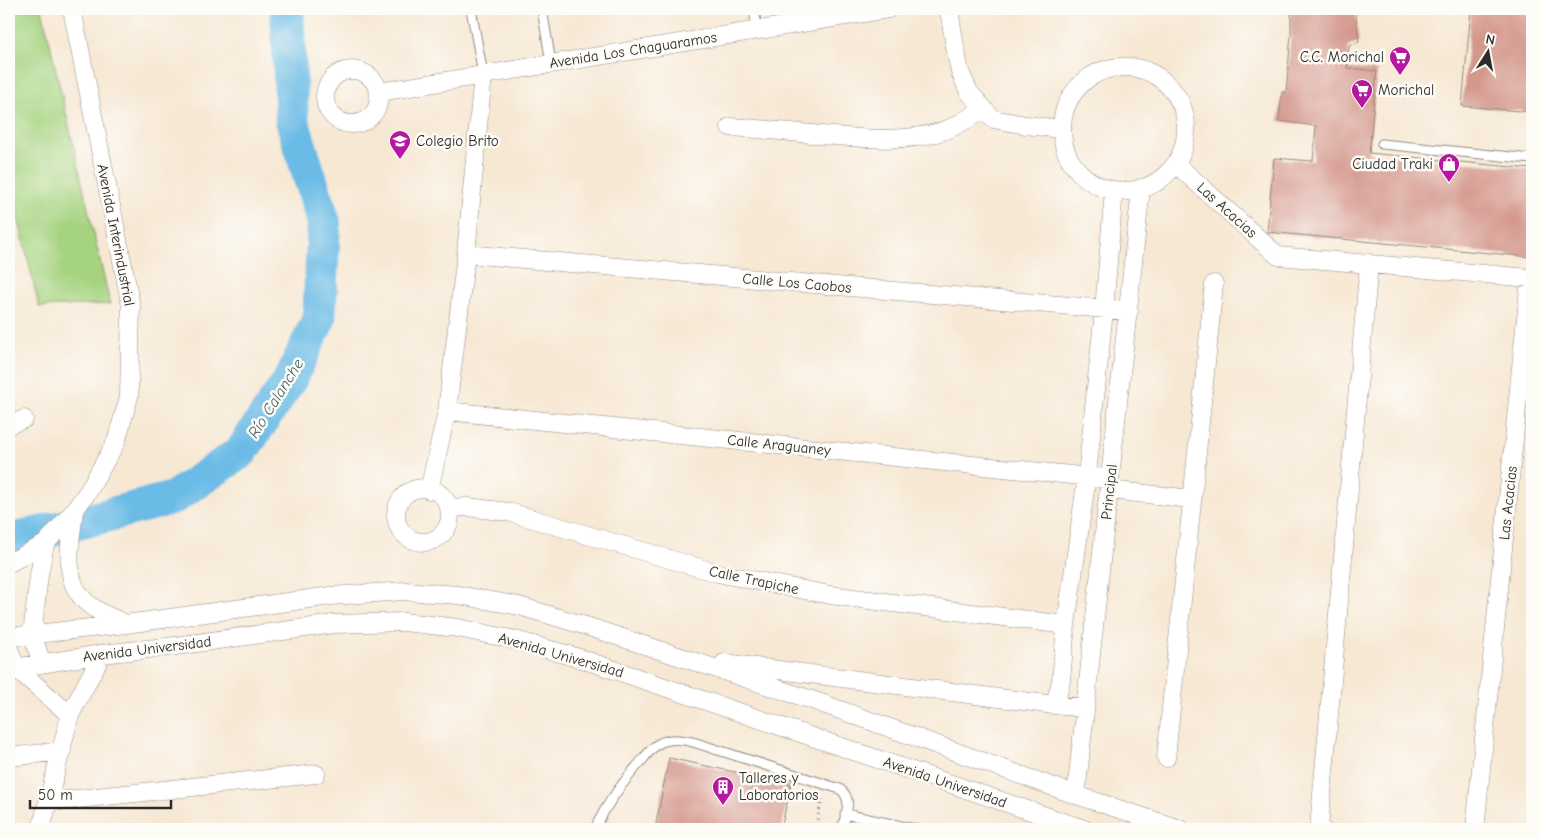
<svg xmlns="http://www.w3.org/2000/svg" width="1541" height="838" viewBox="0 0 1541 838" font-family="'Comic Neue',sans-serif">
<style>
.green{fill:#a6d380;stroke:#687f56}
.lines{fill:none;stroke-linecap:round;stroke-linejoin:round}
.river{stroke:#6bbbe6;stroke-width:34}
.building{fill:#d4978c}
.lane-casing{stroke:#918a80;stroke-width:11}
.street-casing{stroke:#918a80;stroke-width:19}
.path{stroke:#918a80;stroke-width:3;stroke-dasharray:1 4;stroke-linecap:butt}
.lane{stroke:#fff;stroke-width:9}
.street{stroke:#fff;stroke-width:18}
.labels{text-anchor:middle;stroke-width:5;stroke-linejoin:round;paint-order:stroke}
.street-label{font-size:15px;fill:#2b2b2b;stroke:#fdfcf7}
.poi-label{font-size:15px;fill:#2b2b2b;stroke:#fdfcf7;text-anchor:start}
.water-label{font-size:16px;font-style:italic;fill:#415d6c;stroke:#fdfcf7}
</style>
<rect width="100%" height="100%" fill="#fdfcf7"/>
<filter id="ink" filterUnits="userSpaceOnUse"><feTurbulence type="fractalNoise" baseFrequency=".02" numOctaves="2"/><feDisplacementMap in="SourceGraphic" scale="10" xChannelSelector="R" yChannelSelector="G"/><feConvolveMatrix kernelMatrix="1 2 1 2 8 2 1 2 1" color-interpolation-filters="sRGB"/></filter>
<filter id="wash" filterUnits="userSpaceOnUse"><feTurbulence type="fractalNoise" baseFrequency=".0096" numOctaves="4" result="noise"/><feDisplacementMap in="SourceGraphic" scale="20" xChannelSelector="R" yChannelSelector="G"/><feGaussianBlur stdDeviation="1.12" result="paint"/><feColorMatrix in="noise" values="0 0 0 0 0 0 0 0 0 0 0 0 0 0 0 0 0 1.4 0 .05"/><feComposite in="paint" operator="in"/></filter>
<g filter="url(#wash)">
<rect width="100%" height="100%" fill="#f7e8d4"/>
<path class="green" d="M9,9H42L110,304L39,307L9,179Z"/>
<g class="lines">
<path class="river" d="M9,541L173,498L241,452L291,378L319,319L324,223L292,120L287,9"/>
</g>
<g id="blocks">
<path class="building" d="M1291,9H1355L1359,42L1349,45L1347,68L1377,71L1369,153L1532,169V257L1267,232L1274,158L1313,161L1316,126L1279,121L1282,92L1286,93L1291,34Z
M1471,9H1532V112L1462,106Z
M669,758L791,784L781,829H655Z"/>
</g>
</g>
<g filter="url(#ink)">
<use href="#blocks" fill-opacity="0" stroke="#918a80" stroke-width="1"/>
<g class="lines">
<g class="lane-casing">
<path id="lane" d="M471,9L483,74
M542,9L551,63
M754,9L757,30
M1382,144L1532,159
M845,814L915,829
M595,829C607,802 625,780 644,758C648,753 653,747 658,744C668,738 681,739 693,742L840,789C854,800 845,815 842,829"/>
</g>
<g class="street-casing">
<path id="street" d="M949,9L955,47L960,72L969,92L993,119L1026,125L1062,129
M1062 129a62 62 0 1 1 124 0a62 62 0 1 1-124 0Z
M325 97a27 27 0 1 1 54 0a27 27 0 1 1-54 0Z
M379,92L888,9
M730,127C761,129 791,132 822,135C860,138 902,143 940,132C956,127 970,118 983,108
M1176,164L1278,256L1530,278L1475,829
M466,254L1129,311
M447,411L1110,479
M9,425L24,419
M396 515a27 27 0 1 1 54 0a27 27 0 1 1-54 0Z
M429,490L447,411L466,254L483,74
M1109,490L1192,499
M449,508L467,507L509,512L717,573L830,595L1066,625
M74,511C70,548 59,588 97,610C106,616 116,619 125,624
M9,563L45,544L74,511L89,490L116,442L129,397L131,306L72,9
M9,637L126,624L331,596L405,591L458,595L519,606L586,626L815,701L1076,795L1180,829
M9,649L16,668L70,715
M42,663L32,635L39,575L45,544
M724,663L1055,705L1085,708
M9,669L102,654L175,646L334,624L404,622L458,628L515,640L579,658L1084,829
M1055,705L1061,681L1066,625L1087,476L1104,310L1114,190
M9,757L62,751
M1166,758L1214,284
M1076,795L1141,188
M49,802L316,774
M41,829L70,715L102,654
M1322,829L1319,828L1369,263"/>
</g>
<path class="path" d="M793,792L822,799L815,829"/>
<use href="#lane" class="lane"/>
<use href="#street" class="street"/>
</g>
</g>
<defs>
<g id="supermarket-pin" transform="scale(1.125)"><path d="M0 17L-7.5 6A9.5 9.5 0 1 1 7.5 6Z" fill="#b5179e" stroke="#fdfcf7"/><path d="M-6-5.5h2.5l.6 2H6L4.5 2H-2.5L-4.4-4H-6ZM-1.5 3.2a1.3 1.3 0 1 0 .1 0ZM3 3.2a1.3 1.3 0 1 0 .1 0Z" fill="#fff"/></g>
<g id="school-pin" transform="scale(1.125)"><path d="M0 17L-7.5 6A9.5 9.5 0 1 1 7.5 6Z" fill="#b5179e" stroke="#fdfcf7"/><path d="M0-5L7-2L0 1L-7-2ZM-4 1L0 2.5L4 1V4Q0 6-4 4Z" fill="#fff"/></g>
<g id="shop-pin" transform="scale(1.125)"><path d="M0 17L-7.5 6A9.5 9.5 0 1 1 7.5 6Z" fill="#b5179e" stroke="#fdfcf7"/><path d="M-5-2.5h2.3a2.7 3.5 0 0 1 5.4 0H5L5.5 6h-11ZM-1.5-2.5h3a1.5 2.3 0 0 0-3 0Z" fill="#fff"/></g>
<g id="building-pin" transform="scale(1.125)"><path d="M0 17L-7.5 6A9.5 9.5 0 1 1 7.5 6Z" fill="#b5179e" stroke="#fdfcf7"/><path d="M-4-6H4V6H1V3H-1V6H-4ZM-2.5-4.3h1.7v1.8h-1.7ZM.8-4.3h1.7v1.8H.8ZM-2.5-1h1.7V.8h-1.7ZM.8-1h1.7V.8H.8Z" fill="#fff"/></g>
</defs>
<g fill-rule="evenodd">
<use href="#supermarket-pin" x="1400" y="57"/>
<use href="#supermarket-pin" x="1362" y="90"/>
<use href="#school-pin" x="400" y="141"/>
<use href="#shop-pin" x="1449" y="164"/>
<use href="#building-pin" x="723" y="787"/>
</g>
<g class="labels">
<g class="street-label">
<text transform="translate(633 50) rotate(-9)" y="5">Avenida Los Chaguaramos</text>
<text transform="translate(1227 210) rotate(42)" y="5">Las Acacias</text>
<text transform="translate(116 235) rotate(79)" y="5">Avenida Interindustrial</text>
<text transform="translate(797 283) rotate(5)" y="5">Calle Los Caobos</text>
<text transform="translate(779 445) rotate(6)" y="5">Calle Araguaney</text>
<text transform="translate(1109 492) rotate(-84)" y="5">Principal</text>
<text transform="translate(1508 503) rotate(-84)" y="5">Las Acacias</text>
<text transform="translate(754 580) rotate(12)" y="5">Calle Trapiche</text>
<text transform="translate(147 649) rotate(-7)" y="5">Avenida Universidad</text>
<text transform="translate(561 655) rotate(16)" y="5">Avenida Universidad</text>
<text transform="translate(945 782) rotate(19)" y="5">Avenida Universidad</text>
</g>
<g class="poi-label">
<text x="1384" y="62" text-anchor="end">C.C. Morichal</text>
<text x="1378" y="95">Morichal</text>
<text x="416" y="146">Colegio Brito</text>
<text x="1433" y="169" text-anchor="end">Ciudad Traki</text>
<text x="739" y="783">Talleres y<tspan x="739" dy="17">Laboratorios</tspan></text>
</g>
<g class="water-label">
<text transform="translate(275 398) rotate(-58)" y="6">Río Calanche</text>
</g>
</g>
<rect width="1541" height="838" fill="none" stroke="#fdfcf7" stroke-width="30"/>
<g transform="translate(1488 52) rotate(11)" stroke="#fdfcf7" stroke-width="4" paint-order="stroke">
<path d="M0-4L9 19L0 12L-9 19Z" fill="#2b2b2b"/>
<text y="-8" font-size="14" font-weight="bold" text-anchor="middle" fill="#2b2b2b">N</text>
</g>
<path d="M30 800v8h141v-8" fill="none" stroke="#2b2b2b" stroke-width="2.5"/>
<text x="38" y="800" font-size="15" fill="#2b2b2b" stroke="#fdfcf7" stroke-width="4" paint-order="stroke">50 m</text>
</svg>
